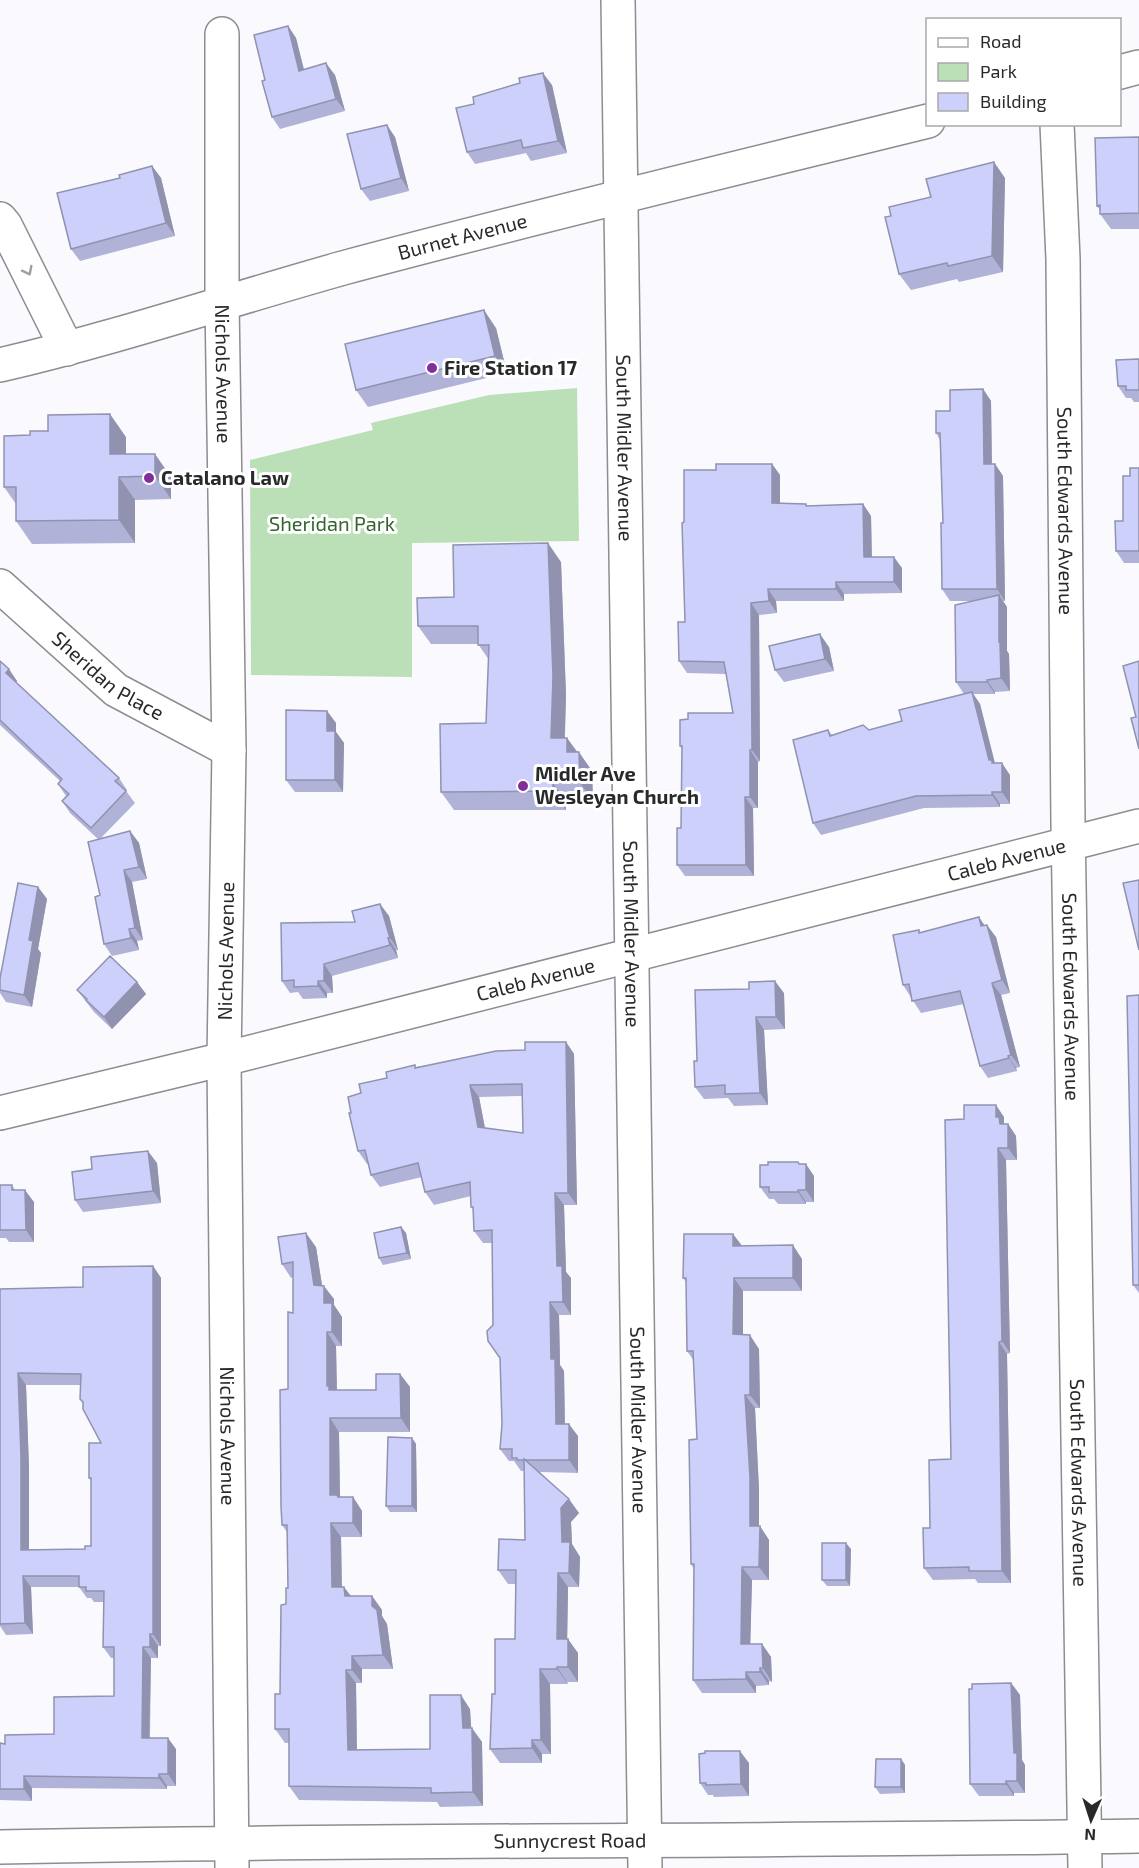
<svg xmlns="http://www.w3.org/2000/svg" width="1139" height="1868" viewBox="0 0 1139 1868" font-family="'Exo 2',sans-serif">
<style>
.green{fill:#bbdfb6}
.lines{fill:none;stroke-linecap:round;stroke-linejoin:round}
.street-casing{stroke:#8d8d90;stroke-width:36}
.secondary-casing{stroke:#8d8d90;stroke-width:36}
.highway-casing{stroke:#8d8d90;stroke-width:36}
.street{stroke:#fff;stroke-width:33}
.secondary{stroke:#fff;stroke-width:33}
.highway{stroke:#fff;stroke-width:33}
.wall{fill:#b0b3d7;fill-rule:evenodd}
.shaded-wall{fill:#9092af}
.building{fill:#cdd0fa;stroke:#9092af;stroke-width:1.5;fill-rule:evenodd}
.oneway{stroke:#9e9f9f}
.poi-dot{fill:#812d9c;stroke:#fff;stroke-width:2}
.labels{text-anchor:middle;stroke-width:6;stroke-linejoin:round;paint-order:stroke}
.street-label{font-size:20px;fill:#28292a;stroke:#fff}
.poi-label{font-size:20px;font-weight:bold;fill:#28292a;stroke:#fff;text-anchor:start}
.park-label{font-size:20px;fill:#32652c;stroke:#fff}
</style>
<rect width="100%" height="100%" fill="#fafafe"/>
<path class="green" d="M577,388L579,541L412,543V677L251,675L250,460L373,430L371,423L489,395Z"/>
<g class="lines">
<g class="street-casing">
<g id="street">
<path id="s1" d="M222,34V302L229,750L224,1059L232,1868"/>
<path id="s2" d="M1057,124L1063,259L1068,823L1085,1868"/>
<path id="s3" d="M0,586L116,690L229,750"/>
<path id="s4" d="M0,1113L224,1059L1139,826"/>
<path id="s5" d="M0,1847C380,1839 759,1842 1139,1836"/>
</g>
</g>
<g class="secondary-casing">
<g id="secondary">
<path id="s6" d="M618,0L645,1868"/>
<path d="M1120,72L1139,67"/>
<path id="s7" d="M0,365C116,338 229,300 343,268C537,216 733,169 928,121"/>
</g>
</g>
<g class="highway-casing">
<path id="highway" d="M0,219L5,225L67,349"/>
</g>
<use href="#street" class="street"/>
<use href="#secondary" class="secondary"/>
<use href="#highway" class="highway"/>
</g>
<path class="wall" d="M288,26L296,38L304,69L335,75L345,111L280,129L272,117L265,80Z
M552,85L567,153L531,161L526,153L475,164L467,152Z
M395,137L409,191L370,201L361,189Z
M1139,137V229H1111L1100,214V210L1097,206Z
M152,166L161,178L175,236L80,261L71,249L120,178Z
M1005,178L1003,272L959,282L957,279L911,290L899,274L891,216L931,197Z
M496,328L507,373L368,407L356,390Z
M1139,359V402H1134L1131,398H1126L1118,386Z
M983,389L991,401L992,464H995L1003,476L1005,601H1003L1007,607V651L1009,654L1010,691L995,692V694H973L980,704L995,763L1010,775V804H1000V807L924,808L821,835L813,823L828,730L832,735L869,730L902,721L964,694L956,682L973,601H950L942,589L943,523L940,440L936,433L950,411Z
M126,437V454L171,477V499L135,500V543L32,544L16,521V504L4,487Z
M772,464L780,475V504L807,506L863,504L871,516L872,557L902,568V593L844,594V601H776L777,613L759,615L760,761L758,762V808H753L754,876H685L677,865L681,828L682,749L680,746L688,719L733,713L726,674L687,673L679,661L685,622L684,522L716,470Z
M1139,468V563H1124L1116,551L1123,521L1130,476Z
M561,562L566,695L565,738H567L592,771L593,801H566V810H454L441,792L486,723L489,660L478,644H431L418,626L454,597Z
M829,647L834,671L784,682L775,670Z
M0,661L17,681L16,683L119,778L127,790L126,791L135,803L101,838L130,831L139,843L147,879L132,882L143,940L137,941L139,950L112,956L104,944L98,839L70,813L62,801L66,796L58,784L60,781L0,725Z
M327,711L336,723V732L344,743L343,792H295L286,780Z
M38,887L47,899L38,949L41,953L32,1007L6,1002L0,993V978Z
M380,904L389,916L398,950H396L398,958L332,976L333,993H327V998L303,999L298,992L290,993L282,981L355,922Z
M985,925L996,937L1010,993L1001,995L1020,1067L1016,1068L1017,1071L988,1078L980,1066L964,1004L921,1013L903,985L919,930L920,932Z
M137,982L146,994L112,1029L94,1012L77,990Z
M749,989L784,993L785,1029L764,1030L768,1105L734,1106L728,1098L704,1099L695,1087L697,1061Z
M1139,995V1293L1133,1285Z
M566,1042L574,1054L577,1205H564L566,1272L571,1278V1315H559L560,1365L564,1371L565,1424L578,1436V1473L540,1472L579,1513L571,1522L572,1544L580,1557L579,1587H568L567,1639L578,1653V1682H567L568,1684H550L551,1754H542V1763H500L490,1749L495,1694L515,1639L516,1584H508L498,1570L525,1540V1471H521L514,1461H509L500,1449L502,1424L500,1359L493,1325V1243H483L474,1231V1210L471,1207V1196L434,1205L425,1192L422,1177L380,1187L371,1175L368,1163L367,1164L358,1151L351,1113L361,1093L387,1078L415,1065L416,1067L525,1050ZM522,1096L523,1133L485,1128L479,1097Z
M1004,1117V1124H1008L1016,1136L1017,1160H1006L1010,1353L1007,1354L1011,1583H978L975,1579L933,1580L924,1568L930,1528L951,1459L964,1119Z
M157,1163L161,1203L83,1212L75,1200L92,1169Z
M800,1164L814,1176V1202H806V1204H778L774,1199H769L760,1187Z
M0,1185H12L15,1190L34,1202V1242H9L6,1238H0Z
M401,1227L406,1233L411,1259L383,1265L379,1258Z
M733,1234L741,1246L802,1259V1291H743V1335L759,1349L760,1408H755L759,1490V1526L769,1540V1580H752L750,1644H762L771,1657L772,1682L769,1681V1685L756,1686V1693H702L693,1680L694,1569L691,1564L697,1439L694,1361L687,1351L686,1282L683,1278Z
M316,1247L322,1285L334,1299V1305L342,1317V1346H336L337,1390H376L400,1374L410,1387V1432H339L340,1497H353L362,1511V1537H341L342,1587L351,1596H372L382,1610V1616L387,1624L393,1669H362V1683H356L357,1750L430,1749L470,1709L471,1728L482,1742L483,1806L440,1807L437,1802L299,1800L289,1786V1743H285L275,1729L280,1694L288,1588L287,1532L282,1525L288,1389L293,1313V1277L291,1278L282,1264Z
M153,1266L161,1278V1646H158V1658H151L150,1738L176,1749V1786H167V1789L32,1788V1801L0,1800V1743L5,1744L54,1734L114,1696V1658H111L103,1647V1602H94L91,1598H87L79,1587H31L33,1634L6,1635L0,1626V1289L83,1287ZM26,1385H81L80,1399L83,1404L101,1443L89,1478L91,1481V1546L85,1549L29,1550V1468Z
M412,1438L416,1444L417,1512H390L386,1506Z
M851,1549L850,1586H827L822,1580Z
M1011,1683L1020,1695L1022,1760L1025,1765V1793H1014V1796H979L970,1784L972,1689Z
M705,1753L749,1763V1796L714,1797L713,1795H708L700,1783Z
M901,1759L905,1765V1793L880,1794L875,1787Z"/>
<path class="shaded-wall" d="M288,26L296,38L307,83L299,71Z
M326,63L335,75L345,111L336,99Z
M543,73L552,85L567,153L558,141Z
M387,125L395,137L409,191L401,178Z
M994,162L1005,178L1003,272L992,256Z
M152,166L161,178L175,236L166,223Z
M484,310L496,328L507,373L495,356Z
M983,389L991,401L992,476L984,464Z
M110,414L126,437V477L110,454Z
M155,454L171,477V499L155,476Z
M772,464L780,475V515L772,503Z
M995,464L1003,476L1005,601L997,589Z
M119,477L135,500V543L119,520Z
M863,504L871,516L872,569L864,557Z
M548,543L561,562L566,695L564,756L551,738Z
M894,557L902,568V593L894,582Z
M836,582L844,594V601L836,589Z
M768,589L776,601L777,613L769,601Z
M999,595L1007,607V651L1009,654L1010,691L1001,678L999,642Z
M751,603L759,615L760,761L752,750Z
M820,634L829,647L834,671L825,659Z
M9,669L17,681L14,685L6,673Z
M987,680L995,692V694L987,682Z
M972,692L980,704L995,764L1000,772L989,760Z
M327,711L336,723V732L344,743L343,792L335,780L327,731Z
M567,738L579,755V752L592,771L593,801L580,783L567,752Z
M750,750L758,762V808L750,797Z
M1002,763L1010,775V804L1002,792Z
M553,783L566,801V810L553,791Z
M992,792L1000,804V807L992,795Z
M745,797L753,808L754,876L746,865Z
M130,831L139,843L147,879L139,867Z
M124,870L132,882L143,940L135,928Z
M38,887L47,899L38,949L41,953L32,1007L24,995L29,940Z
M380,904L389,916L398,950L390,938Z
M979,917L987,929L981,926Z
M987,925L996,937L1010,993L1002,980Z
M129,929L137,941L139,950L131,938Z
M388,938L396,950L398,958L390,945Z
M324,964L332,976L333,993L324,981Z
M318,981L327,993V998L318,986Z
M775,981L784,993L785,1029L776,1017Z
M137,982L146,994L112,1029L104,1017Z
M992,983L1001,995L1020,1067L1011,1055Z
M756,1017L764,1030L768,1105L760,1093Z
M566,1042L574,1054L577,1205L568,1193Z
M1008,1056L1016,1068L1017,1071L1009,1058Z
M470,1085L479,1097L487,1139L478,1127Z
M996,1105L1004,1117V1124H1008L1016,1136L1017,1160L1008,1148L996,1117Z
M998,1148L1006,1160L1010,1353L1002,1341Z
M148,1151L157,1163L161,1203L153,1191Z
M798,1162L806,1173V1164L814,1176V1202L806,1190Z
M25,1190L34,1202V1242L26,1230Z
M798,1190L806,1202V1204L798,1192Z
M555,1193L564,1205L566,1272L571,1278V1315L563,1302L557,1266Z
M401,1227L406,1233L411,1259L407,1253Z
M306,1233L316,1247L324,1298V1286L334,1299V1305L342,1317V1346L332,1332L324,1303L314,1285Z
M733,1234L743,1247L733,1246Z
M793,1245L802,1259V1291L793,1278Z
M153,1266L161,1278V1646L153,1634Z
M734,1278L743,1291V1347L733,1334Z
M550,1302L559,1315L560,1365L564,1371L565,1436L556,1424L551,1359Z
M327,1332L336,1346L337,1397L339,1404L327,1386Z
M750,1335L759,1349L760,1408L750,1395Z
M999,1342L1007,1354L1011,1583L1002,1571Z
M18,1373L26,1385L29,1468V1561L21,1550Z
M400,1374L410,1387V1432L401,1418Z
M745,1395L755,1408L759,1490V1540L750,1526Z
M330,1418L339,1432L340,1498L330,1495Z
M569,1424L578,1436V1473L569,1460Z
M412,1438L416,1444L417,1512L412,1506Z
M353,1497L362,1511V1537L353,1523Z
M569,1499L579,1513L571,1522L572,1544L580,1557L579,1587L569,1573L562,1542L561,1508Z
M331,1523L341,1537L342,1601L332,1587Z
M760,1526L769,1540V1580L759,1567Z
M846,1543L851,1549L850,1586L846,1580Z
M742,1567L752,1580L750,1658L741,1644Z
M558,1573L568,1587L567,1653L557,1639Z
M23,1576L31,1587L33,1634L25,1623Z
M344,1587L354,1600L345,1596Z
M372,1596L382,1610V1616L387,1624L393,1669L383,1655L372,1606Z
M150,1634L158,1646V1658L150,1647Z
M568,1639L578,1653V1682L568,1667Z
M762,1644L771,1657L772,1682L763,1668Z
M143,1647L151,1658L149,1749L142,1738Z
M352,1656L362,1669V1683L352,1670Z
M557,1667L567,1682L568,1684L557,1669Z
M760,1668L769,1681V1685L760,1672Z
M540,1669L550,1684L551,1754L541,1740Z
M346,1670L356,1683L357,1764L348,1750Z
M746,1672L756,1686V1693L746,1679Z
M1011,1683L1020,1695L1022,1760L1025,1765V1793L1017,1781L1014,1753Z
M461,1695L470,1709L472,1740V1728L482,1742L483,1806L473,1792L463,1728Z
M168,1738L176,1749V1786L168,1774Z
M532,1740L542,1754V1763L532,1748Z
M740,1751L749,1763V1796L741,1784Z
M901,1759L905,1765V1793L901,1787Z
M159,1774L167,1786V1789L159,1778Z
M24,1776L32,1788V1801L24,1789Z
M1006,1781L1014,1793V1796L1006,1784Z"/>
<path class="building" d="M288,26L299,71L326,63L336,99L272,117L262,81L265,80L254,35Z
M543,73L558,141L523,148L521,140L467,152L456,108L474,104L473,97L520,83L519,78Z
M387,125L401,178L361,189L347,134Z
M1139,137V213L1100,214V205L1097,206L1095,138Z
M994,162L992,256L948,266L947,263L899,274L885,217L891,216L889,207L931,197L926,179Z
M152,166L166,223L71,249L57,193L120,178L119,175Z
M484,310L495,356L356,390L345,344Z
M1139,359V390H1126V386H1118L1116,360Z
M983,389L984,464H995L997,589H942L941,523H943L940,433H936V411H950V390Z
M110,414V454H155V476L119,477V520L16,521V487H4V436L30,435V431H48V415Z
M716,464H772V503L806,504V506L863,504L864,557H894V582H836V589H768L769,601L751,603L752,750H750V797H745L746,865H677V828H681L682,746H680V720L688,719V713H733L724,662L679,661L678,622H685L682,523L684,522V470H716Z
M1130,468H1139V551H1116L1115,521H1123V476H1130Z
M548,543L553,677L551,738H567V752H579L580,783H553V791L441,792L440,724L486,723L489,645H478V626H418L417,598L454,597L453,545Z
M999,595V642H1000L1001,678L987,680V682H956L955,605Z
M820,634L825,659L775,670L769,646Z
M0,661L9,669L6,673L119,778L115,781L126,791L91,828L62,801L69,794L58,784L62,779L0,720Z
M1139,661V749L1131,718L1136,717L1123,666Z
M972,692L989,760H992V763H1002V792H992V795L916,796L813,823L793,740L828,730L830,736L863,725L869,730L902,721L899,710Z
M286,710L327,711V731H335V780H286Z
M130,831L139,867L124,870L135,928L129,929L131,938L104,944L95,897L100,895L88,842Z
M1139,880V950L1123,883Z
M18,883L38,887L29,940L33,941L24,995L0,990V978Z
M380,904L390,938H388L390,945L324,964V981H318V986L294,987V980L282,981L281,923L355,922L352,911Z
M979,917L981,926L987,925L1002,980L992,983L1011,1055L1008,1056L1009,1058L980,1066L960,991L912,1001L909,984L903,985L893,935L919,930V933Z
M110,956L137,982L104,1017L86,1000L87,999L77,990Z
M775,981L776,1017H756L760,1093L725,1094V1085L695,1087L694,1061H697L695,990L749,989V982Z
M1139,995V1285H1133L1127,996Z
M525,1042H566L568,1193H555L557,1266H562L563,1302H550L551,1359H555L556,1424H569V1460H526L524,1459V1460H517V1458H512V1449H500L502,1424L500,1358L488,1341L487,1331L493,1325L492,1230L474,1231L473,1207H471L470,1182L425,1192L418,1163L371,1175L365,1150L358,1151L349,1113H351L348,1097L361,1093L359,1084L387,1078L386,1072L415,1065V1068L496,1051L525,1050ZM522,1084L523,1133L478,1127L470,1085Z
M964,1105H996V1117H999L1000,1124H1008V1148H998L1002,1341L999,1342L1002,1571H969V1567L924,1568L923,1528H930L929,1460L951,1459L945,1120L964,1119Z
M148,1151L153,1191L75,1200L72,1172L92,1169L91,1157Z
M768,1162H798L799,1164H806V1190H798V1192H769V1187H760V1165H768Z
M0,1185H12V1190H25L26,1230H0Z
M401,1227L407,1253L379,1258L374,1233Z
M306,1233L314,1285L324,1286V1303H332V1332H327V1386H329V1390H376V1374H400L401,1418H330V1495H337L338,1497H353V1523H331L332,1587H344L345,1596H372V1606L377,1610L383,1655L352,1656V1670H346L348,1750L430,1749V1695H461L463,1728H472L473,1792L431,1793V1788L289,1786V1729H275V1694H280L281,1605L286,1604V1588H288L287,1525H282L281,1506L280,1390L288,1389V1312L293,1313V1262L282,1264L278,1237Z
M684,1234H733V1246L793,1245V1278H734L733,1334L750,1335V1395H745L750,1477V1526H760L759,1567H742L741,1644H762L763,1668H760V1672H746V1679L693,1680L694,1564H691L689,1440L697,1439L693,1351H687L686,1278H683Z
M153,1266V1634H150V1647H143L142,1738H168V1774H159V1778L24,1776V1789H0V1743L5,1744V1735L54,1734V1697L114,1696V1647H103L104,1591H86V1587H79V1576H23L25,1623L0,1624V1289L83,1287V1267ZM18,1373L81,1374L80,1399L83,1402V1409L101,1443H89V1478H91V1546H85V1549L21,1550V1457Z
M388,1437L412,1438V1506H386Z
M524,1459L569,1499L561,1508L562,1542H570L569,1573H558L557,1639H568V1667H557V1669H540L541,1740H532V1748L490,1749L492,1694H495V1639H515L516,1570H498L499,1539L525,1540Z
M822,1543H846V1580H822Z
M1011,1683L1014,1753H1017V1781H1006V1784H970L969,1689H972V1684Z
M705,1751H740L741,1784L706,1785V1783H700L699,1754L705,1753Z
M876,1759H901V1787H875Z"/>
<defs><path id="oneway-chevron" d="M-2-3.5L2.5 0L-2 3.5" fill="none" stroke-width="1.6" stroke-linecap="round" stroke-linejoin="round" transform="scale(1.5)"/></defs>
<use class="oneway" href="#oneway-chevron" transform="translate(28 271) rotate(63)"/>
<g class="poi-dot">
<circle cx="432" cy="368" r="6"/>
<circle cx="149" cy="478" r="6"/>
<circle cx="523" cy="786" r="6"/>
</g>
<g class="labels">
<g class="street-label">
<text dy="7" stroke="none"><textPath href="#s7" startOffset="480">Burnet Avenue</textPath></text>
<text dy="7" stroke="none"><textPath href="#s1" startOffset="340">Nichols Avenue</textPath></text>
<text dy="7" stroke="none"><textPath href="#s6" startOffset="448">South Midler Avenue</textPath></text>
<text dy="7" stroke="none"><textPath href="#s2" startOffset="387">South Edwards Avenue</textPath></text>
<text dy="7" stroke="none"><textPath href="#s3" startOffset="141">Sheridan Place</textPath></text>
<text dy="7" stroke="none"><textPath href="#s4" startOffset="1038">Caleb Avenue</textPath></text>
<text dy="7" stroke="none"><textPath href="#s6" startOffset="934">South Midler Avenue</textPath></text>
<text transform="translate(226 951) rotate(-89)" y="7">Nichols Avenue</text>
<text dy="7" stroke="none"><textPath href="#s4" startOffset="552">Caleb Avenue</textPath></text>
<text dy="7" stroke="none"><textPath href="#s2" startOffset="873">South Edwards Avenue</textPath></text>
<text dy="7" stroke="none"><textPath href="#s6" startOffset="1420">South Midler Avenue</textPath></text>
<text dy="7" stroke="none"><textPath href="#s1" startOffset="1402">Nichols Avenue</textPath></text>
<text dy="7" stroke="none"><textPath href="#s2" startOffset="1359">South Edwards Avenue</textPath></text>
<text dy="7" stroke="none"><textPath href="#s5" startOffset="570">Sunnycrest Road</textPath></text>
</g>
<g class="poi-label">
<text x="444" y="375">Fire Station 17</text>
<text x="161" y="485">Catalano Law</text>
<text x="535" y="781">Midler Ave<tspan x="535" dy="23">Wesleyan Church</tspan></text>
</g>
<g class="park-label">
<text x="332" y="531">Sheridan Park</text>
</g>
</g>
<rect x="926" y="18" width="195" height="108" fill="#ffffff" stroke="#a9a9aa" stroke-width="1.5"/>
<rect x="938" y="38" width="30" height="9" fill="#ffffff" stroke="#a9a9aa" stroke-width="1.5"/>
<text x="980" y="48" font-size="18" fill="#28292a">Road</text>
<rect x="938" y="63" width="30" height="18" fill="#bbdfb6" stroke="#a9a9aa" stroke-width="1.5"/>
<text x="980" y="78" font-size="18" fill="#28292a">Park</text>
<rect x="938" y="93" width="30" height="18" fill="#cdd0fa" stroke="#a9a9aa" stroke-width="1.5"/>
<text x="980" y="108" font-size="18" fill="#28292a">Building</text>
<g transform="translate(1091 1820) rotate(183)" stroke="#ffffff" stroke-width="4.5" paint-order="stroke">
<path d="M0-4.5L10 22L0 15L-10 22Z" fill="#28292a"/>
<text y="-9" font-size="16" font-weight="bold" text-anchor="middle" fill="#28292a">N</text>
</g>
</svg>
